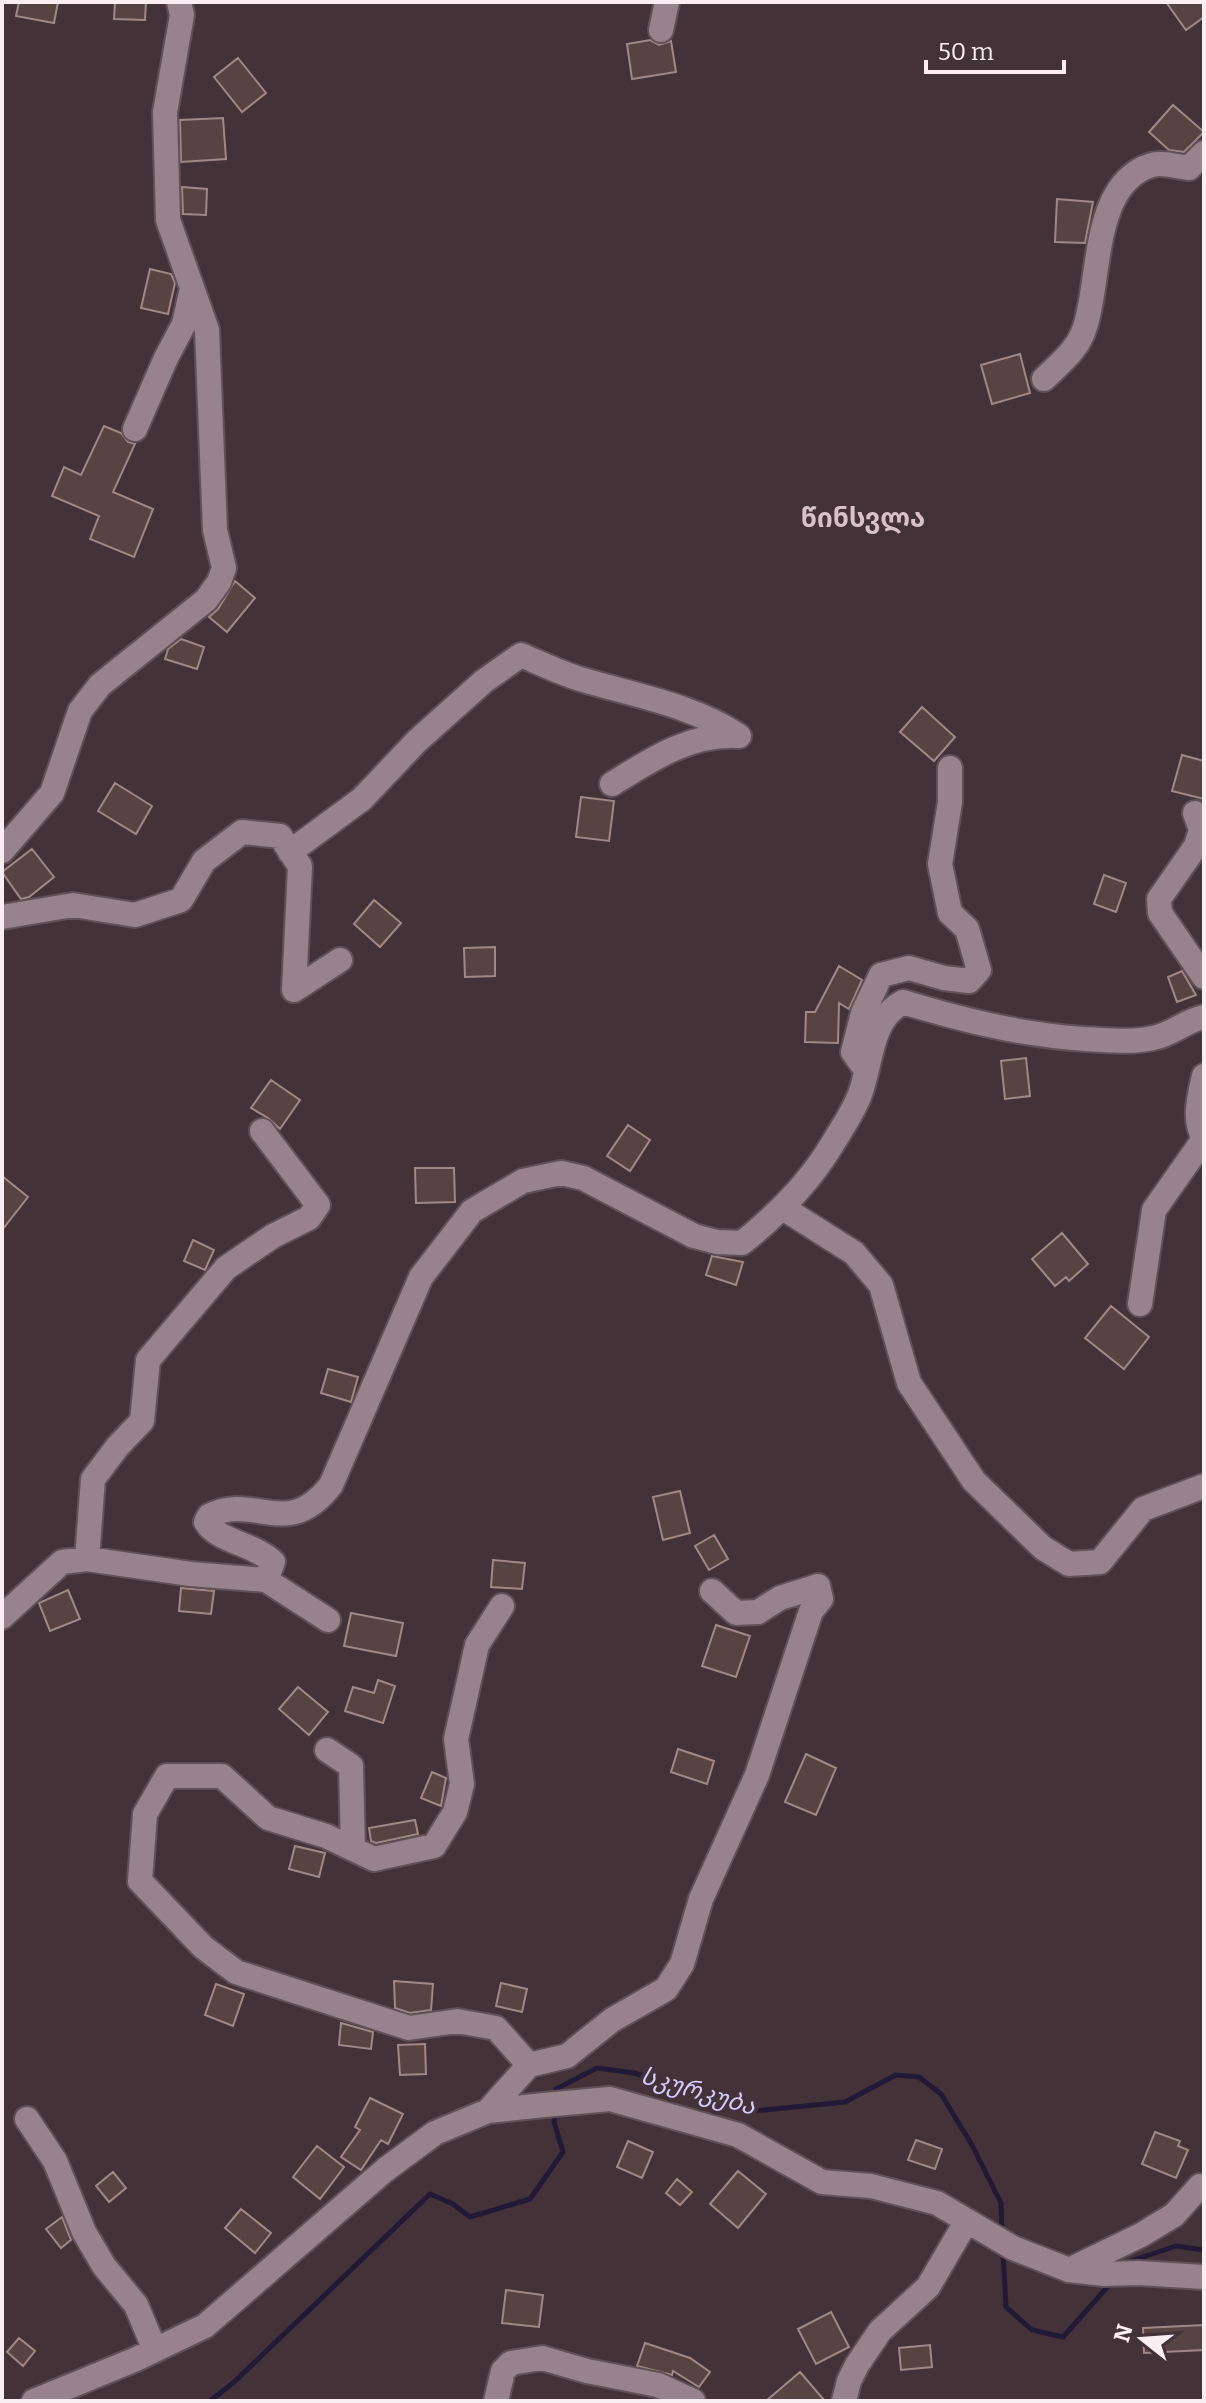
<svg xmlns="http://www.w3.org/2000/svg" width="1206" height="2403" viewBox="0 0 1206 2403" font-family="Bitter,'Noto Sans Georgian',serif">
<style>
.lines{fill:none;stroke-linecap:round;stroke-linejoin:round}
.stream{stroke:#211936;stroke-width:5}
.building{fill:#574342;stroke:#a08887;stroke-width:2}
.minor-casing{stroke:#605057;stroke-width:28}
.minor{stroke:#98828b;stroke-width:24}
.labels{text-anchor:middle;stroke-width:8;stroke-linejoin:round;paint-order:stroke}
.water-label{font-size:24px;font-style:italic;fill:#d4cafc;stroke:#443239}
.quarter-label{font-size:26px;font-weight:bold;fill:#d9c1ca;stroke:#443239}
</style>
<rect width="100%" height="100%" fill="#443239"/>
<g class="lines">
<path class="stream" d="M556,2098V2089L597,2068L634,2073L754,2111L845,2102L896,2075L919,2077L941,2094L972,2145L1001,2203L1002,2234
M1003,2252L1006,2307L1032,2330L1063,2337L1111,2283
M1126,2266L1131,2261L1176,2246L1204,2250
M210,2401L233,2383L430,2194L453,2204L470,2217L530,2199L563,2152L554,2122L555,2112"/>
</g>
<path class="building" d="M19,2H58L54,23L16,16Z
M115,2H146L145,20L114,19Z
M1166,2H1204V17L1186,30Z
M650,40L659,45L671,41L676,72L632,79L627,44Z
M238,58L266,93L242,112L214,77Z
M1173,105L1204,132L1184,152L1169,150L1149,132Z
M223,118L226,159L181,162L180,120Z
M182,187L207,189L206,215L183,214Z
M1057,199L1093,202L1085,243L1055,242Z
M150,269L171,274L175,283L168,314L141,308Z
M1020,354L1030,393L992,404L981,365Z
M104,426L121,433L128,442L135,444L113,492L153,509L134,557L90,539L99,516L52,496L64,467L81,475Z
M235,581L255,598L227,632L209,617L218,609Z
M181,639L204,647L197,669L165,659L168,649Z
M922,707L955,737L934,761L900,732Z
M1182,755L1204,761V799L1172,791Z
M115,783L152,806L136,834L98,811Z
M581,797L614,801L609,841L576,837Z
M32,849L54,877L29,897L21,899L2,872Z
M1104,875L1126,883L1116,912L1094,904Z
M374,900L401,923L380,947L354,924Z
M495,947V976L465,977L464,948Z
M839,966L862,980L849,1009L839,1003L838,1043L805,1042L806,1012H815Z
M1182,971L1196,995L1177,1002L1168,977Z
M1026,1058L1030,1096L1005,1099L1001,1061Z
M271,1080L300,1100L280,1129L268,1118L251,1108Z
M628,1125L650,1140L630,1171L607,1156Z
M415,1168H454L455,1202L416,1203Z
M2,1176L28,1197L2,1230Z
M1062,1233L1088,1264L1069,1281L1066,1277L1055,1286L1032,1259Z
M193,1240L214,1250L205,1270L184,1261Z
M712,1256L743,1262L736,1285L706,1275Z
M1111,1306L1149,1337L1124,1369L1085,1338Z
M328,1369L358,1377L351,1402L321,1393Z
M680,1491L690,1533L663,1540L653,1497Z
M714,1535L728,1559L709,1570L695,1546Z
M493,1560L525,1563L522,1589L491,1587Z
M181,1588L214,1591L211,1614L179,1611Z
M68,1590L80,1619L50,1631L39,1603Z
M351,1613L403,1623L396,1656L344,1646Z
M716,1625L750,1636L736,1677L702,1666Z
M378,1680L395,1686L383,1723L345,1711L353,1687L374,1693Z
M298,1687L328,1712L309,1735L279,1709Z
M678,1749L714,1761L707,1784L671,1772Z
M806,1754L836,1768L816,1815L785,1802Z
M432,1772L446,1778L441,1806L421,1798Z
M415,1820L418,1834L376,1843L371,1841L369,1828Z
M295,1846L325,1853L319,1877L289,1869Z
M394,1981L433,1984L431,2010L410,2013L395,2008Z
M501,1983L527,1989L522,2012L496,2006Z
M216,1984L244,1994L233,2026L205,2015Z
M341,2023L373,2032L371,2049L339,2045Z
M425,2044L426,2074L400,2075L398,2045Z
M370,2098L403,2114L388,2144L381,2140L361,2170L341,2157L360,2130L355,2127Z
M1155,2132L1180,2141L1178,2146L1188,2150L1176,2178L1142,2164Z
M916,2140L942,2149L935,2169L908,2160Z
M628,2141L653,2152L642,2178L617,2167Z
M317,2146L344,2167L320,2199L293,2177Z
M738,2171L766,2194L738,2228L710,2204Z
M113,2172L126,2188L109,2202L96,2186Z
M677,2179L692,2192L680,2205L666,2193Z
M241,2209L271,2233L255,2253L225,2228Z
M62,2217L71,2240L61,2248L46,2229Z
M506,2290L543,2295L539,2327L502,2323Z
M831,2312L849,2347L816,2364L798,2329Z
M1204,2325V2350L1144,2353L1143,2328Z
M19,2338L35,2351L23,2366L7,2352Z
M645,2343L690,2358L710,2372L699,2387L673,2371L672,2375L637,2366Z
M930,2345L932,2367L901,2370L899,2348Z
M800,2372L825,2401H766Z"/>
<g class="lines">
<g class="minor-casing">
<path id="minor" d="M661,30L667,2
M1044,379C1060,363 1078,350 1085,327C1101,280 1091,183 1152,165C1162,162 1179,167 1189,168L1204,153
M135,429L166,358L184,324L192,288
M1195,813L1201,830L1196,846L1159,899L1160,913L1204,977
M2,851L52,793L80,711L100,685L206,600L219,582L224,568L215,530L207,330L168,220L165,112L182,15L179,2
M290,852L362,799L417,741L484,681L521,655C540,663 560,673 580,679C633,695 693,705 739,736C691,733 652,759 612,784
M2,917L73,905L135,915L181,900L204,861L242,832L280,836L300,866L294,990L340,960
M866,1070L853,1052L863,1013L881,975L909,968L944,978L969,981L979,970L967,929L950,913L940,864L950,802V768
M1204,1139C1193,1119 1199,1098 1204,1076
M783,1208L854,1253L881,1285L909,1383L974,1481L1043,1548L1069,1564L1100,1562L1143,1509L1204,1486
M1140,1304L1154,1210L1204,1139
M87,1559L93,1479L118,1446L142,1421L148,1360L226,1268L273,1236L309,1218L318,1205L262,1131
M266,1580L328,1620
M502,1606L477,1645L456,1739L462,1784L455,1812L434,1846L374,1859L326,1836L268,1818L222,1776H167L145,1814L140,1881L203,1947L236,1972L409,2028L457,2021L496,2028L529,2065
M2,1617L62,1562L87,1559L191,1574L266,1580L273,1562C255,1544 217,1541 206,1522L209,1516C255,1492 287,1542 331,1485L421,1277L472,1211L523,1181L561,1173L583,1178L694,1236L717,1242L742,1243C777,1215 810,1182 833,1143C842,1128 854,1111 860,1094C872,1062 870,1019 903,1002C962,1020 1022,1035 1085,1039C1107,1040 1132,1043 1153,1038C1172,1035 1186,1020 1204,1017
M327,1750L351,1766L353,1849
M488,2111L529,2065L567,2056L612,2020L666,1989L682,1964L701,1899L757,1775L811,1611L821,1599L818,1586L780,1598L758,1612L736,1613L712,1591
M27,2119L55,2161L84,2232L104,2266L136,2305L155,2350
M1069,2270L1141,2235L1174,2215L1200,2186
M34,2401L134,2360L205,2326L385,2170L435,2133L488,2111L544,2105L610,2099L738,2135L822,2182L871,2186L937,2203L1013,2248L1069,2270L1104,2274L1138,2273L1204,2277
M496,2401L503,2371L511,2363L542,2358L587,2371L658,2385L693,2401
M844,2401L849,2381L857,2365L880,2331L928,2287L966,2222"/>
</g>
<use href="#minor" class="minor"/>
</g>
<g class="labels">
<g class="water-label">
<text transform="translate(698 2091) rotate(16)" y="8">სკურკუბა</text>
</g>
<g class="quarter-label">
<text x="863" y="527">წინსვლა</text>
</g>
</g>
<rect width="1206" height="2403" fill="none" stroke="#faeef3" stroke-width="8"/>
<g transform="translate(1142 2339) rotate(287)" stroke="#443239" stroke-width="6" paint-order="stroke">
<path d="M0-6L14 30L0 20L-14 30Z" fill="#faeef3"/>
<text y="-12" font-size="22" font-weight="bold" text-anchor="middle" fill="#faeef3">N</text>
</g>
<path d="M926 60v12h138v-12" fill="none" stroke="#faeef3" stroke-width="4"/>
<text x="938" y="60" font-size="24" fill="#faeef3" stroke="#443239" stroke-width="6" paint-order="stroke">50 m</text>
</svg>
